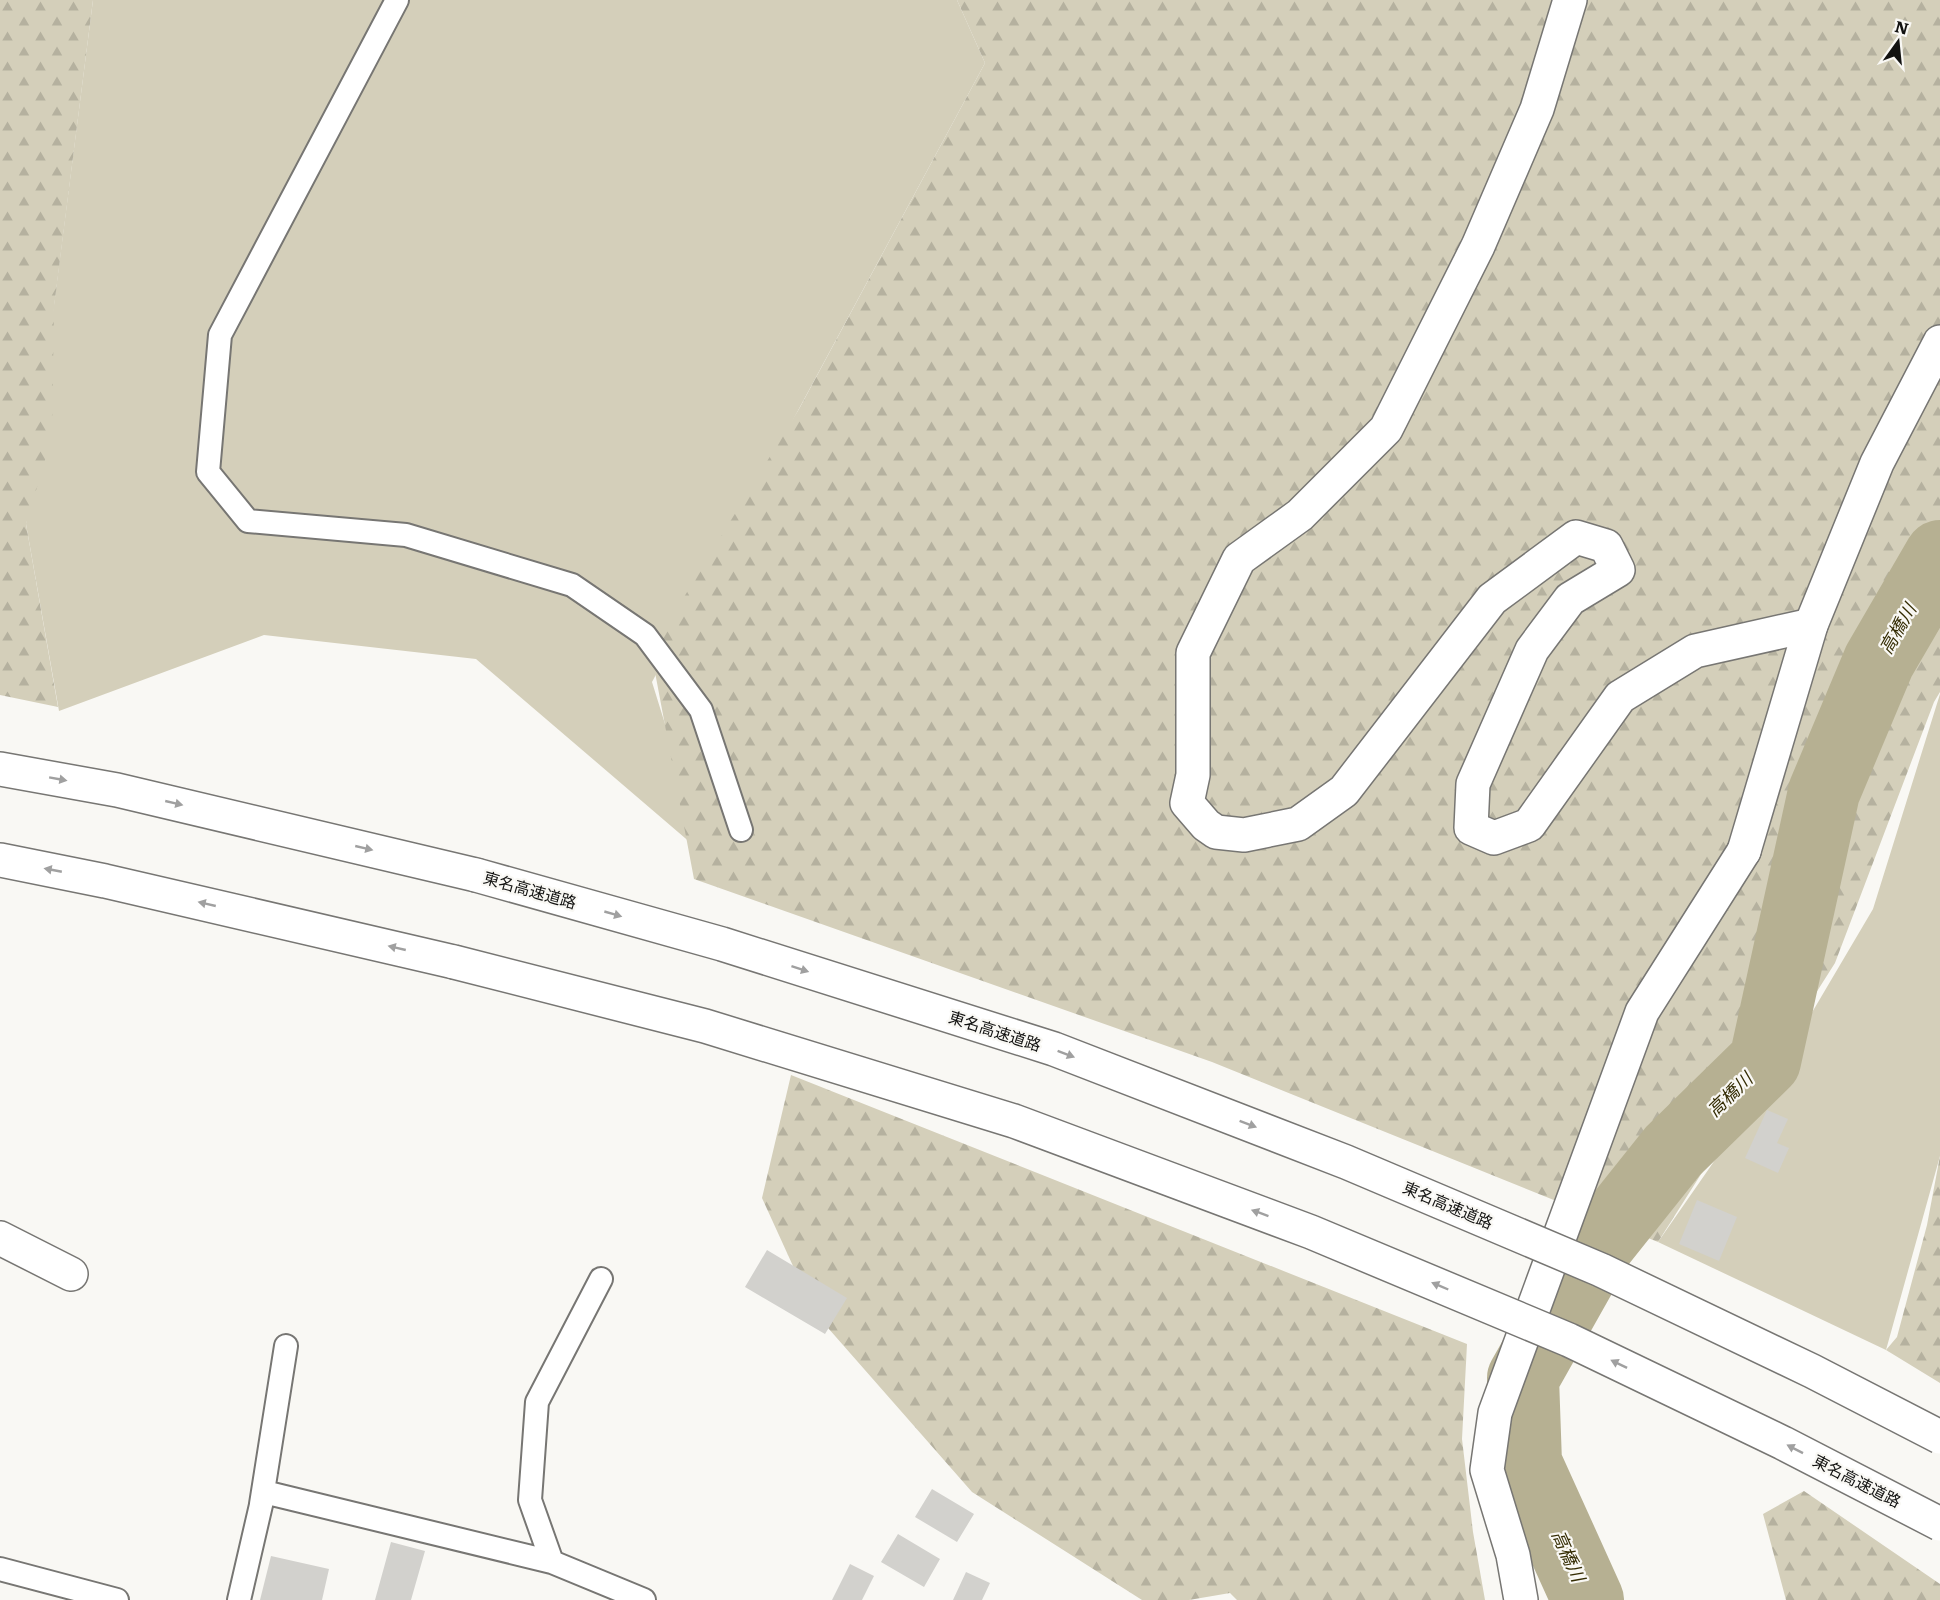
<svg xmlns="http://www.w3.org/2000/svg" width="1940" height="1600" viewBox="0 0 1940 1600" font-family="Literata,'Noto Sans JP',serif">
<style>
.green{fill:#d4cfba}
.forest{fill:url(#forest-firs)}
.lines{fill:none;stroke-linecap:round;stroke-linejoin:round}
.river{stroke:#b6b092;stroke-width:72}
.building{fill:#d2d1cd}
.service-casing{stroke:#777673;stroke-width:26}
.minor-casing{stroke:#777673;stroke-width:36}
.tertiary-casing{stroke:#777673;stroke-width:36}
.motorway-casing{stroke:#777673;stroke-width:36}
.service{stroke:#fff;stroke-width:22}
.minor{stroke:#fff;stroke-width:33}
.tertiary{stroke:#fff;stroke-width:33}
.motorway{stroke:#fff;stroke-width:33}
.motorway-bridge-casing{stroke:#777673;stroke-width:36;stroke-linecap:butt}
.motorway-bridge{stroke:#fff;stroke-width:33}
.oneway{fill:#a0a0a0}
.labels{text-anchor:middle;stroke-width:4.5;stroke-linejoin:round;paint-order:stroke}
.street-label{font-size:16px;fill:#121211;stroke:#f9f8f4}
.water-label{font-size:18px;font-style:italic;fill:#342c03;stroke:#f9f8f4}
</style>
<defs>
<pattern id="forest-firs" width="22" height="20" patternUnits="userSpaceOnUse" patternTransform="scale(1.5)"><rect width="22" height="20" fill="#d4cfba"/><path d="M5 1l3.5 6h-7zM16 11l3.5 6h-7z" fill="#b5b19f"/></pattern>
</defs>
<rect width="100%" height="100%" fill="#f9f8f4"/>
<path class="green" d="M93,0H957L985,63L652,682L706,856L476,659L264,635L59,711L26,524Z
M1940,694V1156L1886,1350L1658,1242L1781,1065L1873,909Z"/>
<path class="forest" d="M0,0H93L54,307L52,437L26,524L58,707L0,695Z
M957,0H1940V692L1934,702L1835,963L1658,1242L1212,1062L694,879L651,651L799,409L985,63Z
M791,1075L1467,1344L1462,1439L1473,1532L1485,1600H1237L1230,1593L1189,1600H1142L972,1492L814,1312L762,1198Z
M1940,1156V1383L1886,1350L1897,1337L1927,1225Z
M1804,1491L1940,1584V1600H1786L1763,1514Z"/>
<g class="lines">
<path class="river" d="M1588,1600L1526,1463L1523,1378L1598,1245L1673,1151L1765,1061L1824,792L1879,661L1940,556"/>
</g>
<path class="building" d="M1767,1110L1788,1119L1777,1143L1789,1148L1778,1173L1745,1158Z
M1697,1200L1737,1217L1719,1261L1679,1244Z
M767,1250L847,1298L825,1334L745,1287Z
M932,1489L974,1514L957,1542L915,1517Z
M898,1534L940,1559L924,1587L881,1562Z
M391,1542L425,1551L411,1600H375Z
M271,1556L329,1569L322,1600H260Z
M850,1564L874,1576L862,1600H832Z
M966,1572L990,1583L982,1600H953Z"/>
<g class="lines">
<g class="service-casing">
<path id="service" d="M397,0L220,335L208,472L248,521L406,535L572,585L645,635L701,710L741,830
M601,1279L537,1402L530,1500L552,1562L644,1600
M261,1504L286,1346
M0,1569L117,1600
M239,1600L264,1492L552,1562"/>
</g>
<g class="minor-casing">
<path id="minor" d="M1570,0L1537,109L1478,246L1386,429L1300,515L1239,559L1193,653V775L1187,803L1206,825L1216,832L1244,835L1298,824L1344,791L1492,599L1576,537L1606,546L1618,570L1570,599L1532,650L1473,784L1471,828L1494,838L1529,825L1620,697L1695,651L1811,625
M0,1238L71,1274
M1521,1600L1513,1555L1487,1470L1495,1413L1642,1012L1744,851"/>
</g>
<g class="tertiary-casing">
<path id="tertiary" d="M1744,851L1811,625L1877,463L1940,342"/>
</g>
<g class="motorway-casing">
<path id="motorway" d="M0,769L117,790L476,875
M0,860L105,881L454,962"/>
</g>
<use href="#service" class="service"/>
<use href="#minor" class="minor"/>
<use href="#tertiary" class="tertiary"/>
<use href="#motorway" class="motorway"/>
<g class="motorway-bridge-casing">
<path id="motorway-bridge" d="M476,875L722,944L1054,1049L1346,1162L1601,1270L1812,1371L1940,1437
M454,962L705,1026L1014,1121L1311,1232L1569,1340L1783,1443L1940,1524"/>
</g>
<use href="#motorway-bridge" class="motorway-bridge"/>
</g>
<defs><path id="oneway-solid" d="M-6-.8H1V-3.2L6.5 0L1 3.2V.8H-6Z" transform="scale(1.5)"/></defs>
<g class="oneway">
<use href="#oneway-solid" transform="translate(58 779) rotate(10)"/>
<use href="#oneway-solid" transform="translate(174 803) rotate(13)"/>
<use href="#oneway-solid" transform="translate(364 848) rotate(13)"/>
<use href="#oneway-solid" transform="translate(53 870) rotate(-169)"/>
<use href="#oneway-solid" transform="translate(207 904) rotate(-167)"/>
<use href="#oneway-solid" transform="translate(613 914) rotate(16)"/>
<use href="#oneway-solid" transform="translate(397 948) rotate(-167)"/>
<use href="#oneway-solid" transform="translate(800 969) rotate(18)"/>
<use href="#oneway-solid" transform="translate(1066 1054) rotate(21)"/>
<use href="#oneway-solid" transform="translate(1248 1124) rotate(21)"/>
<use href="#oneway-solid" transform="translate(1260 1213) rotate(-160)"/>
<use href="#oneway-solid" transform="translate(1440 1286) rotate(-157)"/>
<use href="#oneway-solid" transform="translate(1619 1364) rotate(-154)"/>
<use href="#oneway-solid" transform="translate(1795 1449) rotate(-153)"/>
</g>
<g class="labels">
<g class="street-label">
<text transform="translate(530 890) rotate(16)" y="6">東名高速道路</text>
<text transform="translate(995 1031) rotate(18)" y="6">東名高速道路</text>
<text transform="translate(1448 1205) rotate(23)" y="6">東名高速道路</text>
<text transform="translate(1857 1481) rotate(27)" y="6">東名高速道路</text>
</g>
<g class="water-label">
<text transform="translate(1898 629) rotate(-60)" y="6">高橋川</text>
<text transform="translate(1730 1095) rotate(-44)" y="6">高橋川</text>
<text transform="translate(1568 1556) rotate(66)" y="6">高橋川</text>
</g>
</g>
<g transform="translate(1898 42) rotate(15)" stroke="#f9f8f4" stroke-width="4.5" paint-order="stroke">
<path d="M0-4.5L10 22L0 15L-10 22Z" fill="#121211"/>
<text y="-9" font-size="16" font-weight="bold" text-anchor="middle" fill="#121211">N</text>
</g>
</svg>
